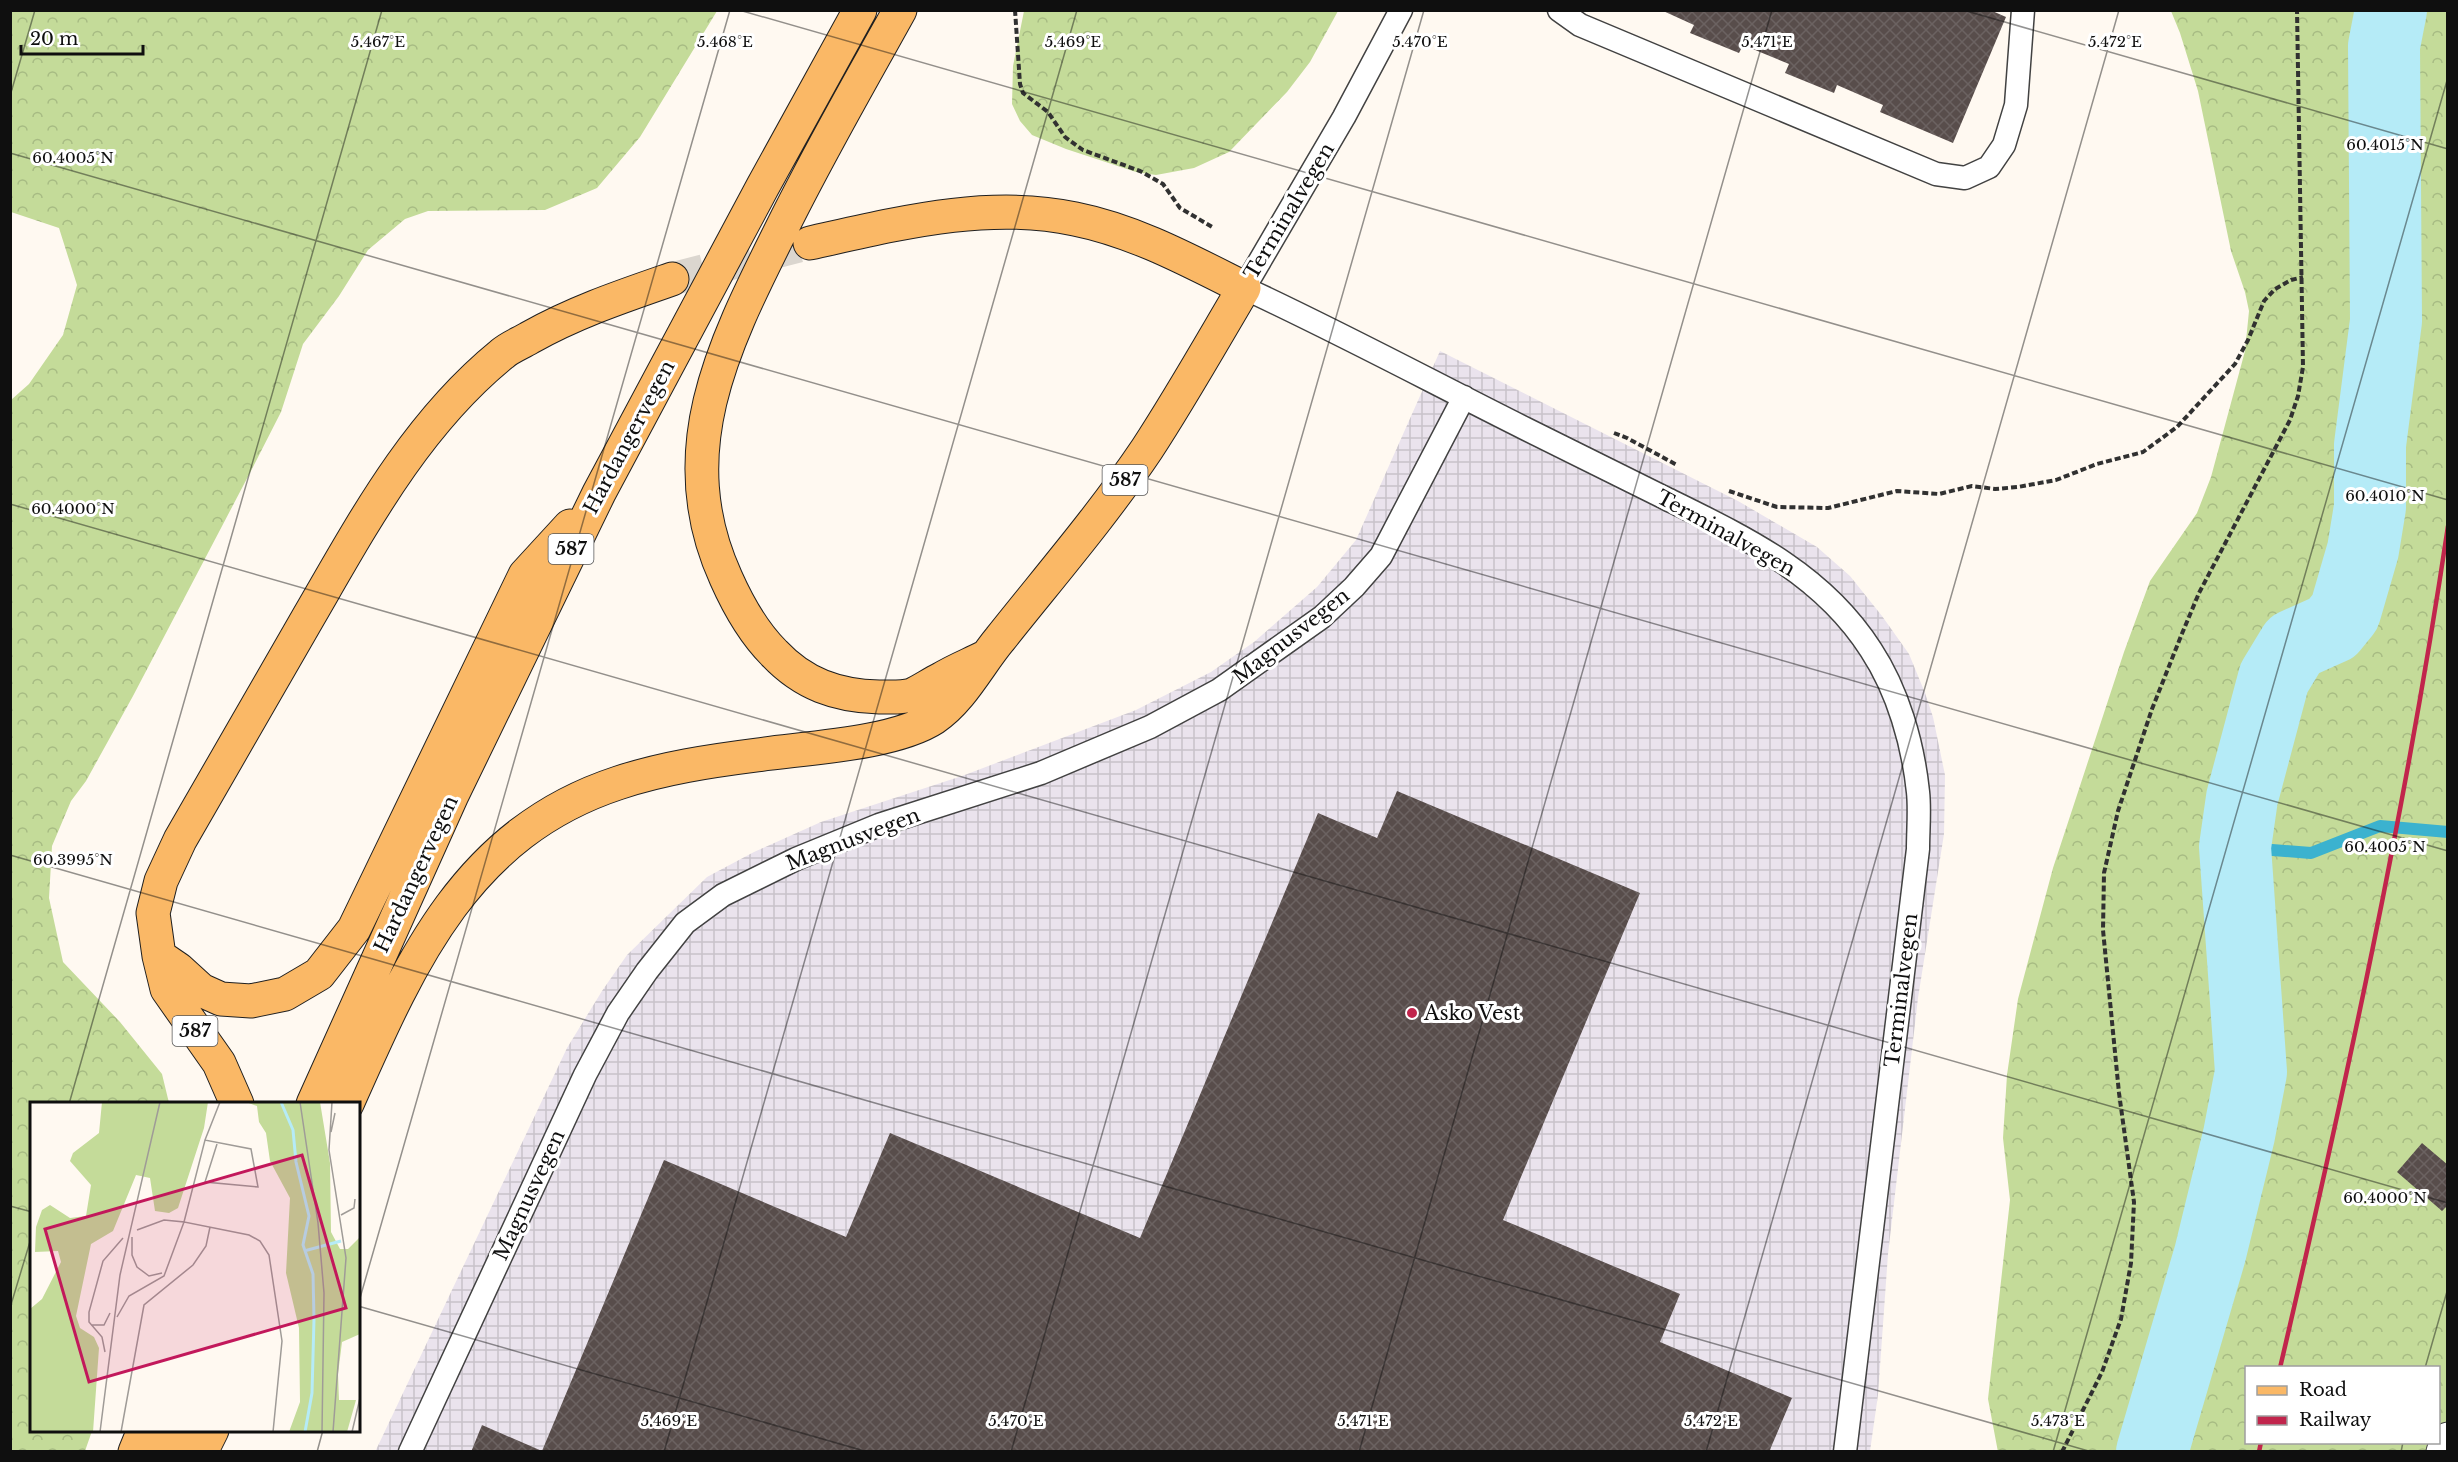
<svg xmlns="http://www.w3.org/2000/svg" width="2458" height="1462" viewBox="0 0 2458 1462" font-family="'Libre Baskerville',serif">
<style>
.industrial{fill:url(#industrial-grid)}
.forest{fill:url(#forest-crowns);fill-rule:evenodd}
.lines{fill:none;stroke-linecap:round;stroke-linejoin:round}
.stream{stroke:#3bb2cf;stroke-width:12}
.river{stroke:#b5ebf7;stroke-width:72}
.building{fill:url(#building-cross-hatch)}
.primary-tunnel{stroke:#dbd6cf;stroke-width:33;stroke-dasharray:33 16;stroke-linecap:butt}
.lane-casing{stroke:#424242;stroke-width:25}
.street-casing{stroke:#424242;stroke-width:35}
.primary-casing{stroke:#202020;stroke-width:35}
.path{stroke:#313131;stroke-width:4;stroke-dasharray:6 3;stroke-linecap:butt}
.lane{stroke:#fff;stroke-width:22}
.street{stroke:#fff;stroke-width:33}
.primary{stroke:#fab866;stroke-width:33}
.rail{stroke:#c1254c;stroke-width:4.5}
.ticks{fill:none;stroke:#0f0f0f;stroke-width:1.5;stroke-opacity:0.45}
.poi-dot{fill:#c1254c;stroke:#fff;stroke-width:2}
.labels{text-anchor:middle;stroke-width:6;stroke-linejoin:round;paint-order:stroke}
.shield{fill:#fff;stroke:#575757;stroke-width:1.5}
.shield-label{font-size:18px;font-weight:bold;fill:#0f0f0f}
.street-label{font-size:20px;fill:#0f0f0f;stroke:#fff}
.poi-label{font-size:20px;fill:#0f0f0f;stroke:#fff;text-anchor:start}
.inset-river{fill:none;stroke:#b5ebf7;stroke-width:3}
.inset-road{fill:none;stroke:#9f9b97;stroke-width:1.5}
.view{fill:#c2185b;fill-opacity:0.15;stroke:#c2185b;stroke-width:3}
.inset-edge{fill:none;stroke:#0f0f0f;stroke-width:3}
.ticks-label{font-size:15px;text-anchor:middle;fill:#0f0f0f;stroke:#fff;stroke-width:6;stroke-linejoin:round;paint-order:stroke}
</style>
<defs>
<pattern id="industrial-grid" width="8" height="8" patternUnits="userSpaceOnUse" patternTransform="scale(1.5)"><rect width="8" height="8" fill="#eae3ed"/><path d="M0 4h8M4 0v8" fill="none" stroke="#c8c2ca"/></pattern>
<pattern id="forest-crowns" width="20" height="18" patternUnits="userSpaceOnUse" patternTransform="scale(1.5)"><rect width="20" height="18" fill="#c4db99"/><path d="M2 6a3 3 0 1 1 6 0M12 15a3 3 0 1 1 6 0" fill="none" stroke="#a7bb83"/></pattern>
<pattern id="building-cross-hatch" width="8" height="8" patternUnits="userSpaceOnUse" patternTransform="scale(1.5)"><rect width="8" height="8" fill="#584d4b"/><path d="M0 0l8 8M0 8l8-8" fill="none" stroke="#6b6261"/></pattern>
</defs>
<rect width="100%" height="100%" fill="#fff9f1"/>
<path class="industrial" d="M1440,351L1738,501L1817,547L1850,576L1882,616L1909,654L1925,693L1933,717L1945,775L1944,834L1918,998L1888,1254L1878,1395L1870,1451L375,1452L567,1048L602,991L627,955L707,877L754,852L821,822L962,776L1136,710L1211,672L1254,642L1317,587L1356,540Z"/>
<path class="forest" d="M11,10L717,11L640,137L597,188L545,210L428,211L405,219L368,250L339,296L303,344L281,412L253,467L133,696L86,781L71,801L52,846L49,898L63,962L120,1022L162,1074L169,1103L32,1104V1430L92,1431L85,1451H11V400L29,384L63,335L77,285L59,228L11,212Z
M1024,11V10L1338,11L1310,62L1287,92L1229,152L1194,168L1156,175L1136,172L1066,149L1032,135L1020,121L1012,104L1013,66Z
M2171,11H2447V1451L1998,1452L1988,1399L2010,1200L2003,1138L2007,1075L2018,999L2053,868L2124,652L2150,581L2197,513L2211,477L2245,351L2249,311L2245,292L2231,251L2198,91L2180,33ZM2246,1368H2438V1442H2246Z"/>
<g class="lines">
<path class="stream" d="M2235,847L2311,853L2380,826L2448,832"/>
<path class="river" d="M2152,1452L2210,1254L2239,1135L2251,1072L2235,847L2242,798L2274,678L2294,645L2332,628L2345,612L2363,550L2370,507V445L2386,321L2384,46L2391,10"/>
</g>
<path class="building" d="M1661,10H1990L2006,17L1953,143L1880,112L1883,105L1837,85L1834,93L1785,73L1789,64L1743,45L1739,53L1690,33L1694,25Z
M1397,791L1640,893L1503,1220L1680,1294L1660,1342L1792,1398L1769,1452H471L482,1425L542,1451L664,1160L846,1237L890,1133L1140,1238L1318,813L1377,838Z
M2422,1143L2448,1165V1205L2442,1211L2397,1172Z"/>
<g class="lines">
<path class="primary-tunnel" d="M672,279L810,243"/>
<g class="lane-casing">
<path id="lane" d="M1401,10L1344,117L1244,288C1339,332 1432,382 1526,429C1573,452 1619,475 1665,498C1744,537 1822,573 1871,650C1898,691 1913,744 1918,792C1920,810 1918,830 1918,849L1845,1452
M1559,10L1580,25L1936,174L1965,178L1989,167L2004,145L2016,105L2023,10
M410,1452L585,1075L618,1013L647,971L685,923L723,895L796,859L879,825L1041,773L1150,727L1219,690L1322,617L1354,587L1381,556L1464,397"/>
</g>
<g class="street-casing">
<path id="street" d="M2443,1452L2448,1439"/>
</g>
<g class="primary-casing">
<path id="primary" d="M900,10C859,84 816,158 779,234C723,346 669,453 726,578C738,605 753,632 774,653C803,684 837,696 879,697C889,697 902,698 912,695C921,691 931,684 941,679C954,671 969,665 983,658
M159,956L178,969L201,990L221,999L251,1001L285,994L319,974L354,929L525,575L570,526
M237,1104L219,1063L167,989L159,956L153,913L161,881L180,840C223,765 266,690 309,616C364,521 416,424 502,354C510,347 521,343 529,338C575,312 623,296 672,279
M313,1104L452,795L599,493L763,186L860,10
M347,1104C408,967 463,834 618,783C663,768 710,761 757,755C806,748 894,744 934,718C962,699 979,664 1000,639C1050,576 1102,516 1147,449C1181,397 1212,342 1244,288C1190,261 1135,231 1075,219C987,200 896,224 810,243
M135,1452L144,1430
M168,1452L176,1430
M201,1452L212,1430"/>
</g>
<path class="path" d="M1015,10L1020,84L1023,93L1048,112L1065,137L1083,150L1140,171L1163,184L1180,208L1214,228
M1614,433L1627,438L1677,465
M1729,491L1777,507L1828,508L1897,491L1939,494L1972,486L1995,489L2018,487L2056,480L2097,464L2143,452L2177,427L2235,364L2248,340L2264,301L2275,289L2291,280L2303,277
M2062,1452L2102,1372L2121,1319L2131,1263L2134,1202L2119,1093L2103,930L2104,873L2118,811L2152,709L2181,636L2199,593L2290,420L2298,396L2303,367L2297,10"/>
<use href="#lane" class="lane"/>
<use href="#street" class="street"/>
<use href="#primary" class="primary"/>
<path class="rail" d="M2280,1368C2345,1089 2406,809 2448,526
M2259,1452L2261,1442"/>
</g>
<path class="ticks" d="M739,10L2448,500M1963,10L2448,149M10,96L35,10M10,153L2448,851M10,504L2448,1203M10,855L2092,1452M69,1104L382,10M10,1206L32,1212M358,1305L730,10M358,1306L868,1452M10,1308L32,1235M2425,1368L2448,1288M317,1452L323,1430M664,1452L1077,10M1011,1452L1424,10M1359,1452L1772,10M1706,1452L2119,10M2053,1452L2448,77M2401,1452L2403,1442"/>
<circle class="poi-dot" cx="1412" cy="1013" r="6"/>
<g class="labels">
<g class="shield">
<rect x="1102.5" y="465" width="45" height="30" rx="4.5"/>
<rect x="548.5" y="534" width="45" height="30" rx="4.5"/>
<rect x="172.5" y="1016" width="45" height="30" rx="4.5"/>
</g>
<g class="shield-label">
<text x="1125" y="486">587</text>
<text x="571" y="555">587</text>
<text x="195" y="1037">587</text>
</g>
<g class="street-label">
<text transform="translate(1289 211) rotate(-59)" y="7">Terminalvegen</text>
<text transform="translate(629 437) rotate(-62)" y="7">Hardangervegen</text>
<text transform="translate(1726 533) rotate(29)" y="7">Terminalvegen</text>
<text transform="translate(1291 636) rotate(-38)" y="7">Magnusvegen</text>
<text transform="translate(853 839) rotate(-21)" y="7">Magnusvegen</text>
<text transform="translate(416 874) rotate(-65)" y="7">Hardangervegen</text>
<text transform="translate(1901 990) rotate(-83)" y="7">Terminalvegen</text>
<text transform="translate(529 1195) rotate(-65)" y="7">Magnusvegen</text>
</g>
<g class="poi-label">
<text x="1424" y="1020">Asko Vest</text>
</g>
</g>
<g transform="translate(30 1102)">
<rect width="330" height="330" fill="#fff9f1"/>
<path d="M72,0H178L174,26L148,106L139,111L125,109L120,76L106,73L83,129L61,142L46,214L50,226L64,235L69,246L63,330H0V207L12,197L31,160L28,149L5,150L6,125L12,108L20,103L40,116L56,114L61,83L40,59L43,51L69,31ZM216,0H290L300,61L301,130L310,147H318L330,135V232L312,240L308,272L309,298H326L317,330H259L270,300L269,226L256,171L260,96L240,59L236,31L229,20L227,4Z" fill="#c4db99"/>
<path class="inset-river" d="M251,0L263,28L266,60L279,114L273,143L283,172L284,217L282,291L275,330M274,149L311,139"/>
<path class="inset-road" d="M270,0L288,121L294,191L292,330M302,0L299,48L316,156L303,330M301,30L305,11M175,38L190,0M187,42L175,80L228,85L221,47L175,38L154,120L219,133L230,139L239,153L252,239L243,330M311,113L324,106L325,97M102,135V153L107,165L119,174L132,171M87,215L99,194L134,174L154,120L134,118L107,128M61,223H74L80,211M75,250L72,235L59,220V210L73,159L93,136M70,330L90,173L130,0M91,330L114,203L163,163L176,144L180,125M322,330L330,296"/>
<path class="view" d="M272,53L316,206L59,280L15,127Z"/>
<rect width="330" height="330" class="inset-edge"/>
</g>
<g class="ticks-label">
<text x="378" y="47">5.467°E</text>
<text x="725" y="47">5.468°E</text>
<text x="1073" y="47">5.469°E</text>
<text x="1420" y="47">5.470°E</text>
<text x="1767" y="47">5.471°E</text>
<text x="2115" y="47">5.472°E</text>
<text x="2385" y="150">60.4015°N</text>
<text x="73" y="163">60.4005°N</text>
<text x="2385" y="501">60.4010°N</text>
<text x="73" y="514">60.4000°N</text>
<text x="2385" y="852">60.4005°N</text>
<text x="73" y="865">60.3995°N</text>
<text x="2385" y="1203">60.4000°N</text>
<text x="669" y="1426">5.469°E</text>
<text x="1016" y="1426">5.470°E</text>
<text x="1363" y="1426">5.471°E</text>
<text x="1711" y="1426">5.472°E</text>
<text x="2058" y="1426">5.473°E</text>
</g>
<rect width="2458" height="1462" fill="none" stroke="#0f0f0f" stroke-width="24"/>
<rect x="2245" y="1366" width="195" height="78" fill="#ffffff" stroke="#9f9f9f" stroke-width="1.5"/>
<rect x="2257" y="1386" width="30" height="9" fill="#fab866" stroke="#9f9f9f" stroke-width="1.5"/>
<text x="2299" y="1396" font-size="18" fill="#0f0f0f">Road</text>
<rect x="2257" y="1416" width="30" height="9" fill="#c1254c" stroke="#9f9f9f" stroke-width="1.5"/>
<text x="2299" y="1426" font-size="18" fill="#0f0f0f">Railway</text>
<path d="M21 45v9h122v-9" fill="none" stroke="#0f0f0f" stroke-width="3"/>
<text x="30" y="45" font-size="18" fill="#0f0f0f" stroke="#ffffff" stroke-width="4.5" paint-order="stroke">20 m</text>
</svg>
